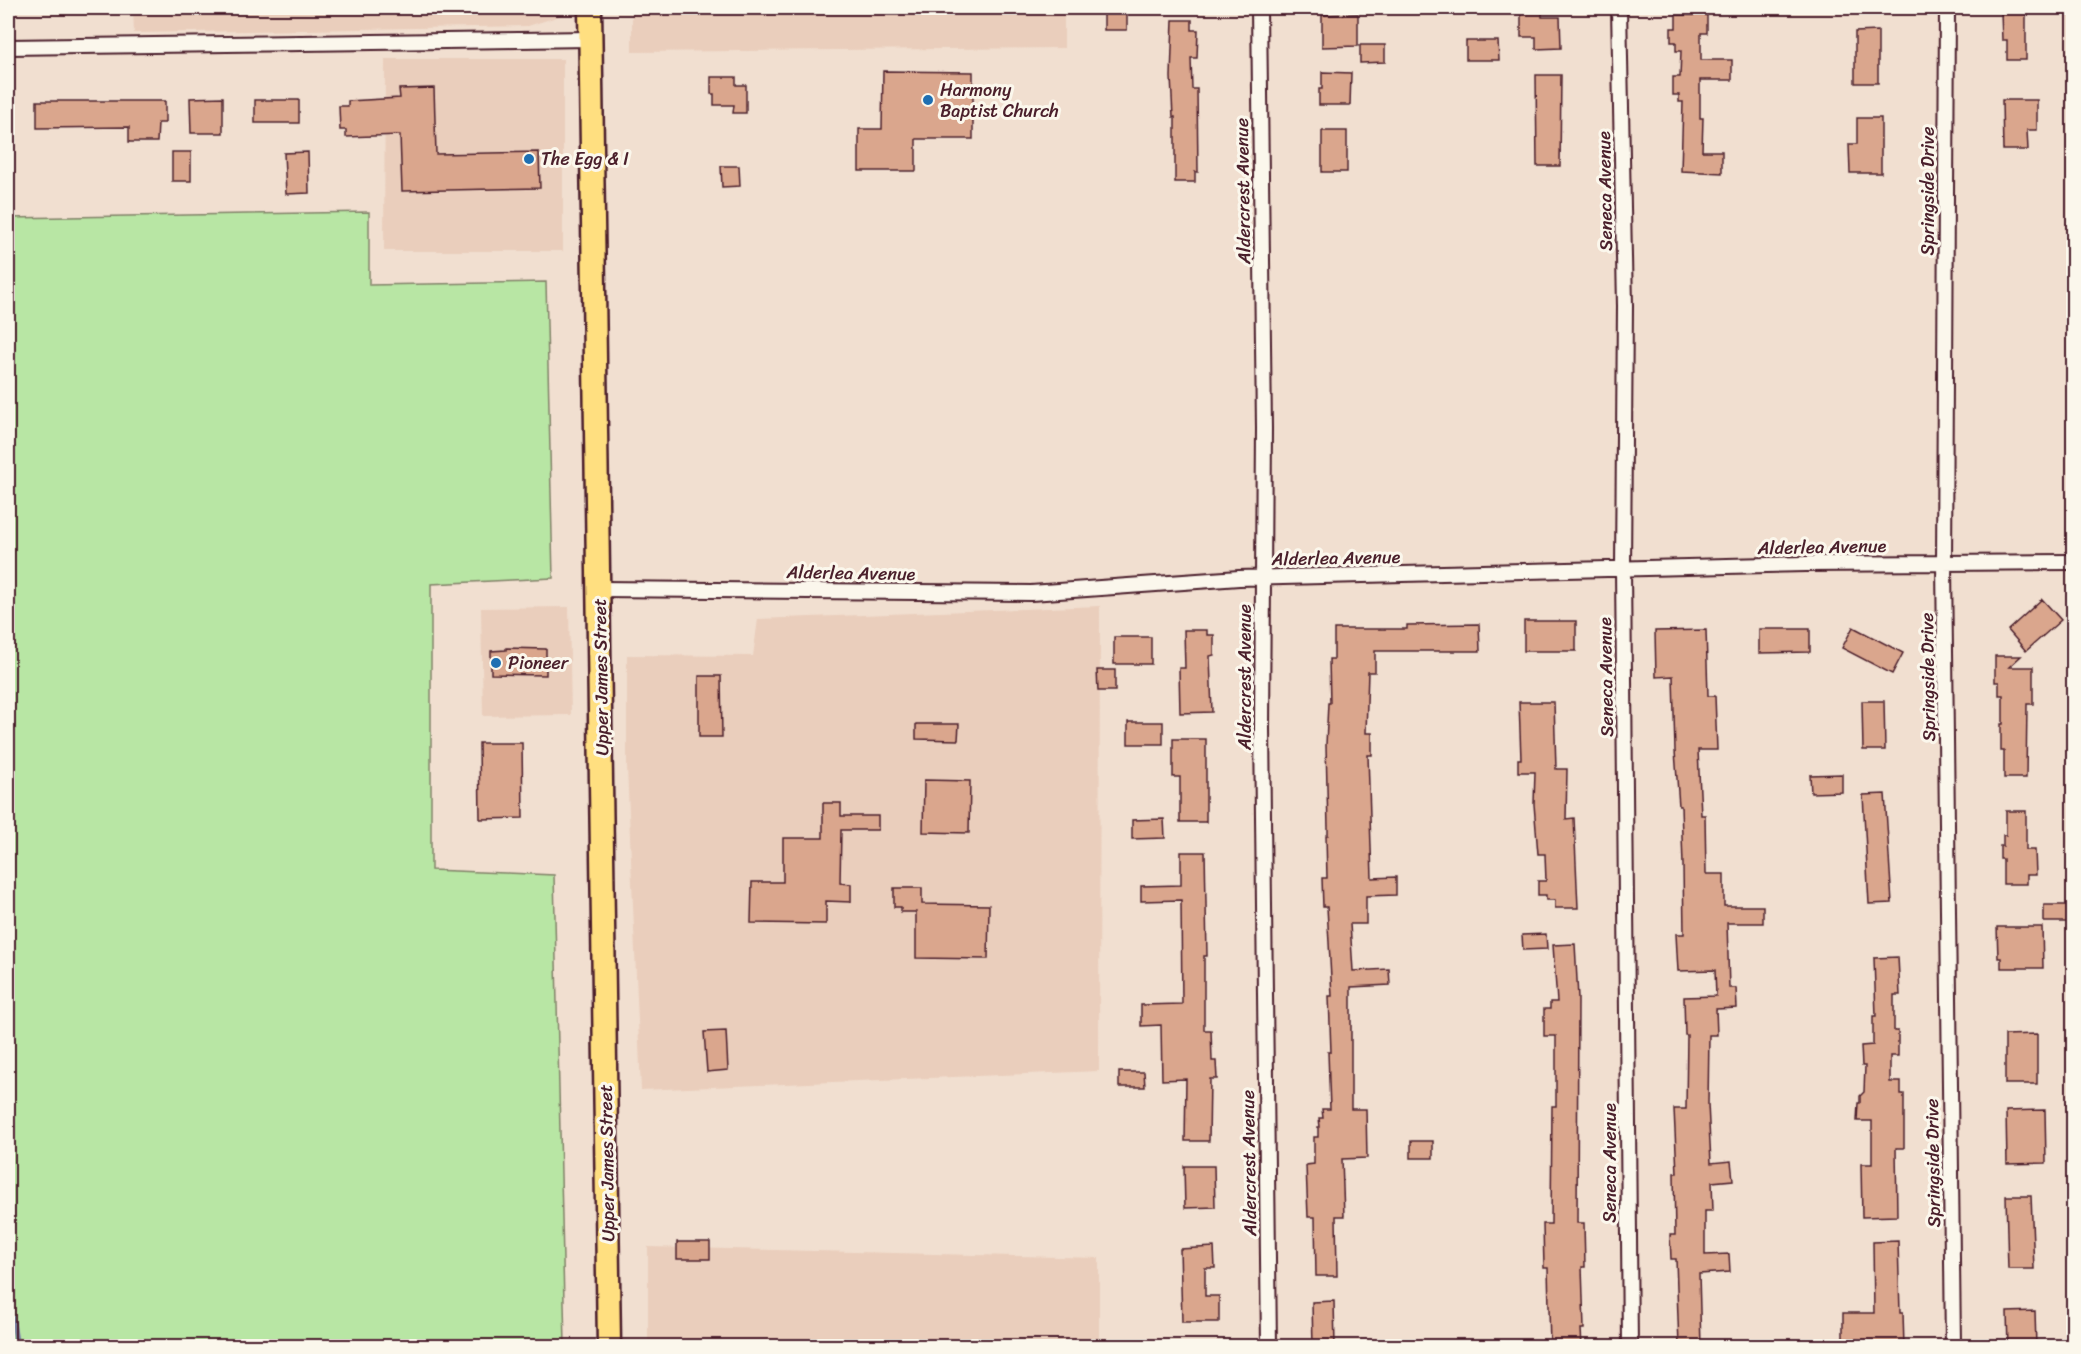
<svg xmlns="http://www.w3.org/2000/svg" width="2081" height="1354" viewBox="0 0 2081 1354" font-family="Sriracha,sans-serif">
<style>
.built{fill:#eacebc}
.green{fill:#b8e6a4;stroke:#818268;stroke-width:1.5}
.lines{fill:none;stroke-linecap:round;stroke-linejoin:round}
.stream{stroke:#7e87a8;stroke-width:5}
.building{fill:#daa68d;stroke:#4a1f2b;stroke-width:1.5}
.street-casing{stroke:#4a1f2b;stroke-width:18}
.primary-casing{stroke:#4a1f2b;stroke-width:27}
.street{stroke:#fbf7ec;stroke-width:14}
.primary{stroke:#ffdf80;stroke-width:22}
.poi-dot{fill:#1f6fb2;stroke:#fbf7ec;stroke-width:2}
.labels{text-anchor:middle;stroke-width:6;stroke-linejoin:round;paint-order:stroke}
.poi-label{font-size:18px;fill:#4a1f2b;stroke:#fbf7ec;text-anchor:start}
.street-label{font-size:18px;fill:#4a1f2b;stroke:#fbf7ec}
</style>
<rect width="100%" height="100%" fill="#f1dfd0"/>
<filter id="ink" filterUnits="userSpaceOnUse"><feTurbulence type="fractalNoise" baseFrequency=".0167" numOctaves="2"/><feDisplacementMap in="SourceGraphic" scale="12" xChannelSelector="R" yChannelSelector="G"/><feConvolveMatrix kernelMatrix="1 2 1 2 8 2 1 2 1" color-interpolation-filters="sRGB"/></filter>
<g filter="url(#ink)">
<path class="built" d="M133,8H560V16L528,26L134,33Z
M632,8H1064V48L632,52Z
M385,59H563V251H384Z
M1100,606L1099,1071L641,1090L627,767V655L753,656L758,619Z
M569,607L571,715L483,716L481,608Z
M648,1247L1099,1258V1346H648Z"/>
<path class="green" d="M369,212V285L546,282L553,578L431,584V870L554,875L565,1346H8V218Z"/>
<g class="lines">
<path class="stream" d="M8,1293L17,1346"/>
</g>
<path class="building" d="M1521,10H1542V17H1560L1561,48L1536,49V37H1521Z
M2026,11V60H2007V40H2002L2001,12Z
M1104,12H1127V30H1104Z
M1358,14V46L1322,47V15Z
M1676,15H1707V33H1701V60H1732V80H1700V118H1703L1702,151H1722V173L1681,171L1683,102H1679V95H1673V77H1680L1681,51H1676V42H1671V28H1676Z
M1173,20H1192V30H1198L1197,58H1191L1192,89H1197L1198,172H1195V182H1175V117H1173L1171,77Z
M1878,31V83H1855V32Z
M1466,41H1498L1499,60H1466Z
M1360,45H1385V62L1360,63Z
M883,71L973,72V139H916V171H859V129H882Z
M1322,72L1351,73L1350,105H1319V89H1322Z
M1536,75H1561L1560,166H1537Z
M711,77H736V85H746V113H733L734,105H714V94H711Z
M434,88L436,154L539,152L540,188L402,191L400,135L346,137V130H340L339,106H348V101L400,98L399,89Z
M223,97V133H191L190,98Z
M255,100H299V123H255Z
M2002,100H2037V130H2027L2028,150H2003Z
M37,101H165V123H158L157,142H129V127L37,128Z
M1857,118H1881V173H1850L1849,144H1857Z
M1322,131H1347V172H1322Z
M172,152H191V181H172Z
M308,152L309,193L286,194L284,153Z
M721,166H739L740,186L722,187Z
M2042,599L2061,620L2026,651L2008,630Z
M1524,621H1576V651H1524Z
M1479,624L1480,651H1375V672H1368L1366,733H1372V755H1368L1372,878L1396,877V895L1366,896V924H1350L1353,971L1389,969L1390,985L1351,987V1109H1366L1367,1158L1342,1159L1344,1216H1336L1337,1276H1316L1315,1217H1308L1306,1165L1314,1164V1137H1318V1127H1320L1319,1118H1323L1322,1109H1330L1328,1052H1331L1329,996H1332L1327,907H1323L1322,878H1327L1326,835H1328V828L1326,745L1328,703H1330L1329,659H1334V629H1407V625Z
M1853,627L1903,653L1892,674L1842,648Z
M1759,629H1810V652L1759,653Z
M1184,630H1207V635H1214V655L1210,656L1212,712L1180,713L1179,668H1185Z
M1706,630L1708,696H1715L1717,750H1698L1701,815H1705L1706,874H1724V906H1763V923H1727L1729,988H1736L1737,1008L1716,1009L1717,1035H1709L1708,1104L1711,1163L1731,1161L1733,1180L1712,1182L1713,1211H1705V1255L1729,1254L1730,1272L1699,1274L1701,1347H1679L1676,1259H1671L1670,1235H1675L1674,1173H1677L1674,1109H1686L1687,1035H1685L1684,997L1716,996L1715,970L1678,971L1676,934H1684L1683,865L1681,806H1679L1675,751L1673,676L1656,677L1655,631Z
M1114,637H1151V664H1114Z
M506,648L546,649V675L491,674V651L506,650Z
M1995,656H2021L2009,667H2033V704H2027L2026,778H2004V751H2001V724H2003V695H1999V682H1995Z
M1097,670H1115V691H1098Z
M699,676H721L722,737H699Z
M1862,701H1884L1885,750H1863Z
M1519,702H1554L1556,769H1567L1566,819L1574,818L1578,908H1555V900H1546V895H1538V881H1546L1545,854H1538L1534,804L1535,772H1518V759H1521Z
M1128,722H1163V744H1128Z
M916,724H959L958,740L916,739Z
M1173,739H1206V822H1180V777H1173Z
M479,743H522L523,818L480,819Z
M1842,774V792L1811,793L1810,775Z
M924,780L970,781L969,833L923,832Z
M1885,794L1892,903L1869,904L1863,795Z
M823,803H841V816H878V830H841L840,883L851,884V902L826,901V924L751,923L752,882H783V838H823Z
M2006,811H2026V850H2035L2036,875H2027V884H2003V859H2000V846H2003V835H2006Z
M1164,819L1165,838L1132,839V820Z
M1181,852H1205L1207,956H1204V1030H1211L1212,1061H1216L1217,1079H1210L1209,1141H1185L1186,1079L1162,1080L1161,1025L1141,1026V1005L1182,1004L1181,900L1141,901V886L1181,885Z
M894,888H922V904L989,905L988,959L916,958V912H901V907H894Z
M2044,905H2070V922H2044Z
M1997,927H2042L2043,968H2001V958H1998Z
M1546,934L1547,949L1523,950L1522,935Z
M1575,944L1578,998L1577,1223H1584L1585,1267H1582L1584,1329H1581L1582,1347H1550L1548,1268H1544L1543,1224H1551L1552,1106H1556V1036H1544V1009H1550V1002H1557L1553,945Z
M1898,957L1900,995H1894V1031H1898V1056H1890V1082H1901V1094H1904V1148H1896L1897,1216L1862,1217L1861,1164H1872V1121H1857L1858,1103H1860V1096L1864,1092L1865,1066H1862L1861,1046L1873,1045V1016H1876L1874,958Z
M726,1031L728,1070L707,1072L704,1032Z
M2037,1034V1084H2005V1035Z
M1119,1072H1144L1145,1087H1119Z
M2045,1110L2046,1163L2007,1164L2006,1111Z
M1411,1141H1433V1158H1411Z
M1184,1166H1214L1215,1207L1185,1208Z
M2006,1196H2031L2034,1269H2008Z
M1898,1241L1900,1313H1903L1904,1347H1843V1313H1874L1873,1242Z
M677,1242H710V1259H677Z
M1214,1247L1215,1268H1205V1296H1219V1322H1182L1180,1249Z
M1334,1301L1335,1347H1313L1312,1302Z
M2035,1311L2036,1347H2008L2007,1312Z"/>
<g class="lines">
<g class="street-casing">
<path id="street" d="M1259,8L1264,428L1262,728L1269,1346
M1619,8L1625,306L1623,568L1630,1346
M1947,8L1944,564L1953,1346
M8,47L590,39
M599,589L1031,593L1239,578L1806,564L2074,562"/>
</g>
<g class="primary-casing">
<path id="primary" d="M590,8L609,1346"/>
</g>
<use href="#street" class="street"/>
<use href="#primary" class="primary"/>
</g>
</g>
<g class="poi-dot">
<circle cx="928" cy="100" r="6"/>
<circle cx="529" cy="159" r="6"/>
<circle cx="496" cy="663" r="6"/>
</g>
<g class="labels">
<g class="poi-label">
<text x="940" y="96">Harmony<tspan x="940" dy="21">Baptist Church</tspan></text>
<text x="541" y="165">The Egg &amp; I</text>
<text x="508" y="669">Pioneer</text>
</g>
<g class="street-label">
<text transform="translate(1243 191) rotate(-91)" y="6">Aldercrest Avenue</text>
<text transform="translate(1605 191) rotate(-91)" y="6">Seneca Avenue</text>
<text transform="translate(1928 191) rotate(-90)" y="6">Springside Drive</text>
<text transform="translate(1822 547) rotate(-1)" y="6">Alderlea Avenue</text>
<text transform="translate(1336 558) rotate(-1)" y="6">Alderlea Avenue</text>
<text transform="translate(851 573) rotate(1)" y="6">Alderlea Avenue</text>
<text transform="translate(601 677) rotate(-91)" y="6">Upper James Street</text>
<text transform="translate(1245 677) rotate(-90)" y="6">Aldercrest Avenue</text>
<text transform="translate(1606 677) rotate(-91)" y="6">Seneca Avenue</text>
<text transform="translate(1928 677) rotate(-91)" y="6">Springside Drive</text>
<text transform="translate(607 1163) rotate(-91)" y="6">Upper James Street</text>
<text transform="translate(1249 1163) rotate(-91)" y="6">Aldercrest Avenue</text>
<text transform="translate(1610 1163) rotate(-90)" y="6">Seneca Avenue</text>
<text transform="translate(1933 1163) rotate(-91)" y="6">Springside Drive</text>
</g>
</g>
<rect width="2081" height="1354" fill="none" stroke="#fbf7ec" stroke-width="30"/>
<rect x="15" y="15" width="2051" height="1324" fill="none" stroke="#4a1f2b" stroke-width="2" filter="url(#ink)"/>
</svg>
